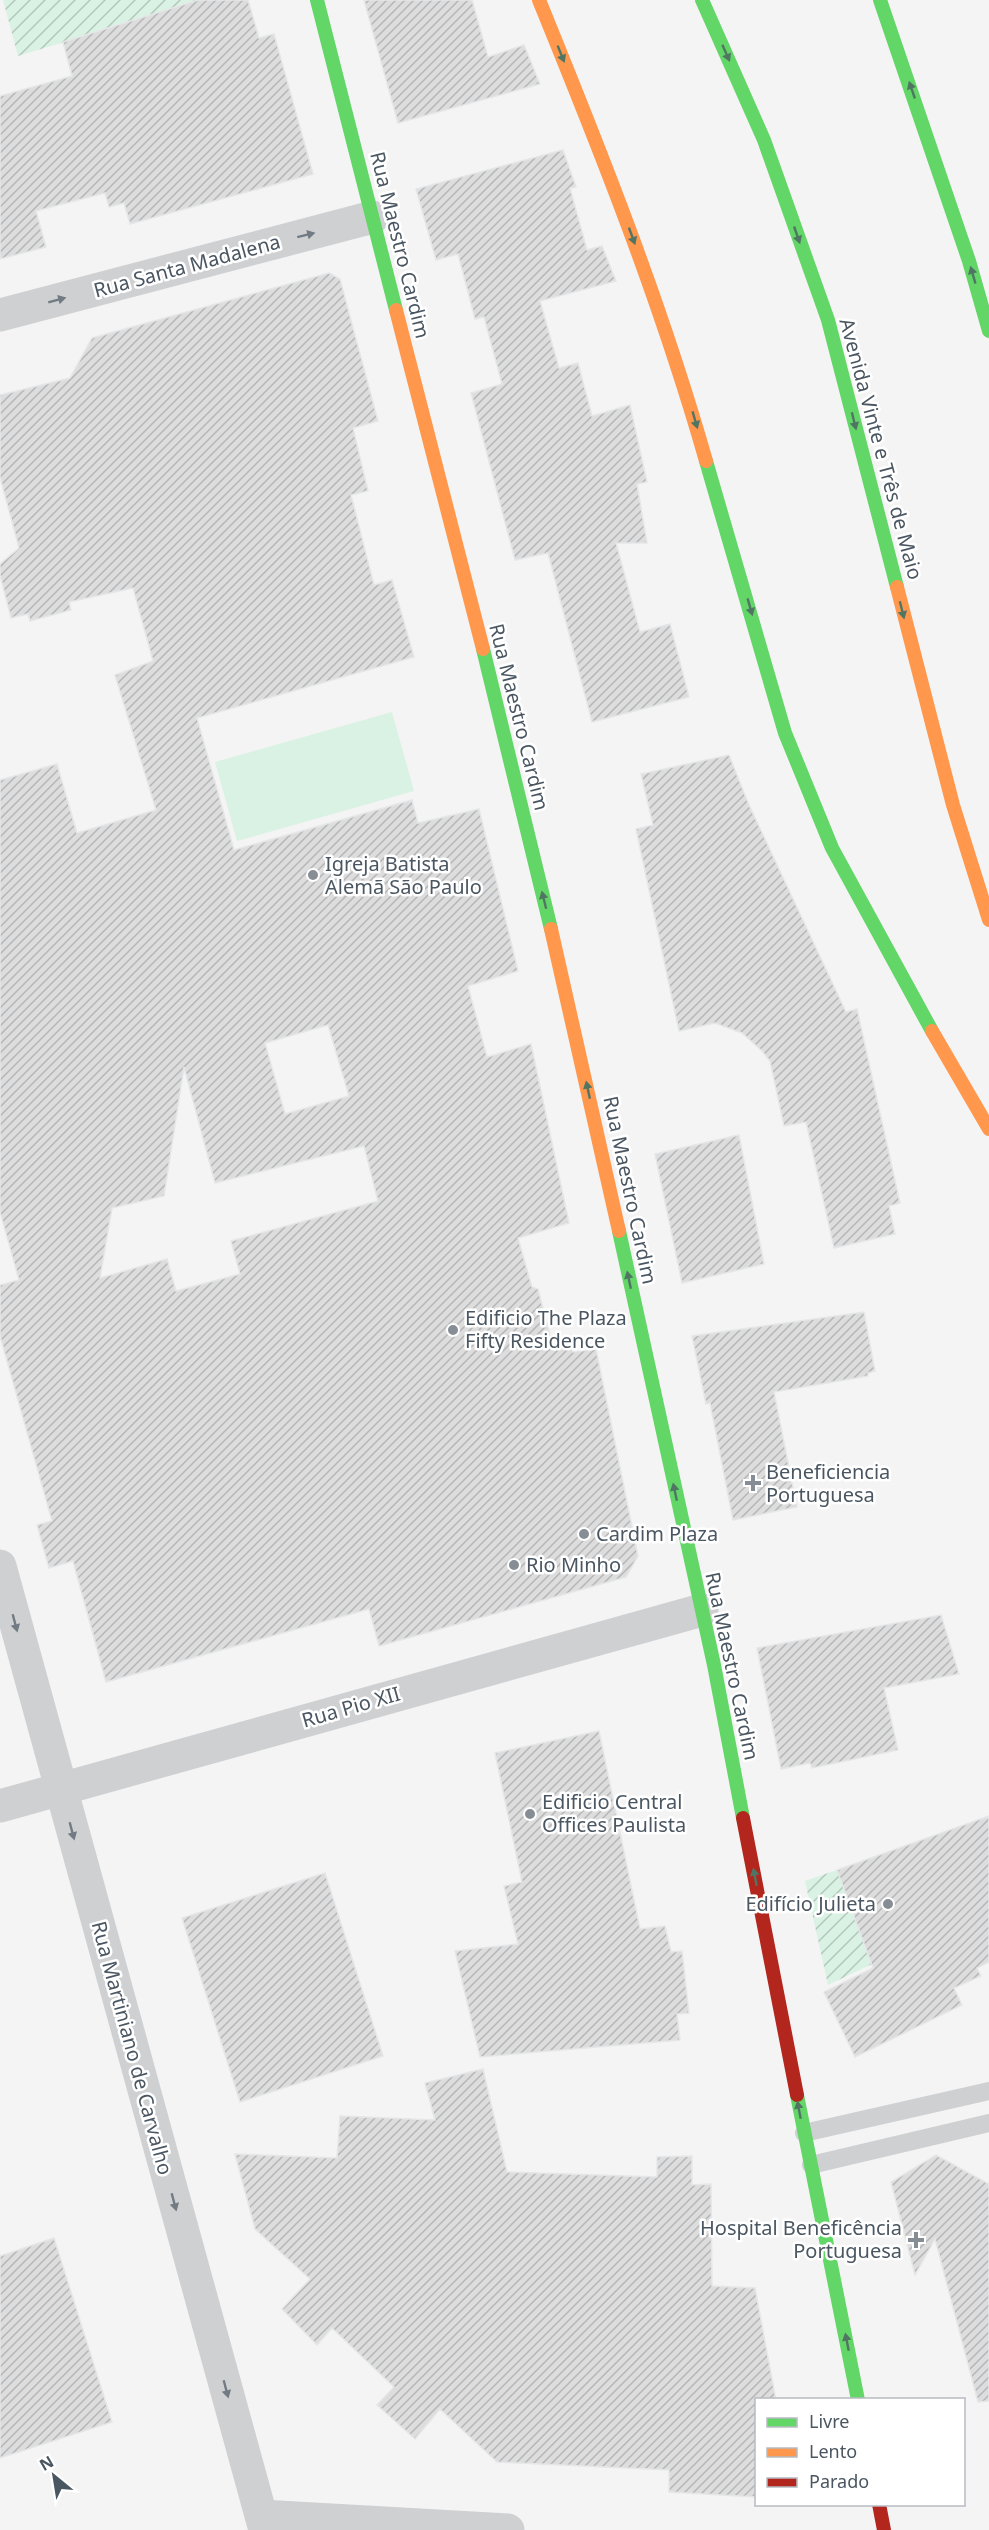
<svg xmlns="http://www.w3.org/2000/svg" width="989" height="2530" viewBox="0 0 989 2530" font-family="'Noto Sans',sans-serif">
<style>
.garden{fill:url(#garden-furrows)}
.pitch{fill:#d9f2e3}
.building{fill:url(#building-hatch);stroke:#e5e6e7;stroke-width:1.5;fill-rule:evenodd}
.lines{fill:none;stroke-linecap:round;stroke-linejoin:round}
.lane{stroke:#ced0d2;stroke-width:18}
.street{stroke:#ced0d2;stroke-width:33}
.fast{stroke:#63d668;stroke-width:14}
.slow{stroke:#ff974d;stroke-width:14}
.jam{stroke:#b3261e;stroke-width:14}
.oneway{fill:#507663}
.oneway2{fill:#727b83}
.poi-dot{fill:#868d94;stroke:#fff;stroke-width:2}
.labels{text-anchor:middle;stroke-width:5;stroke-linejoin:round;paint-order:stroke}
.street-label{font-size:20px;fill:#4a5661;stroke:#fff}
.poi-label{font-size:20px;fill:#4a5661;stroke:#fff;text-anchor:start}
</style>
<defs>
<pattern id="garden-furrows" width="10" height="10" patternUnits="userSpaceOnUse" patternTransform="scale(1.5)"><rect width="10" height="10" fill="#d9f2e3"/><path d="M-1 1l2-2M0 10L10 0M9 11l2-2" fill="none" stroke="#b2c7bb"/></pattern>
<pattern id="building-hatch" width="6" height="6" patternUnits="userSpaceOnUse" patternTransform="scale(1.5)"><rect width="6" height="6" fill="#ddddde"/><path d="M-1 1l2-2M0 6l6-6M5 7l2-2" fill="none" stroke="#b5b6b7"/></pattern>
</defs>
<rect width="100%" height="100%" fill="#f4f4f4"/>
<path class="garden" d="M3,0H203L18,56Z
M837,1870L872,1964L828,1985L805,1881Z"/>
<path class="pitch" d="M392,712L414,791L237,841L215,762Z"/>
<path class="building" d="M198,0H248L259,38L274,34L313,174L130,224L124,203L109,207L105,193L36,211L46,247L0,259V96L72,76L63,42Z
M364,0H472L488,57L524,45L540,84L398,123Z
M563,150L576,187L570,188L587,250L602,246L616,281L540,301L559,368L578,363L592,416L630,405L647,482L637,484L647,543H616L640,632L670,624L689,697L592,722L548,553L515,560L471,393L502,384L484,317L475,319L458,254L436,260L416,189Z
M329,273L340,279L378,421L353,428L368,491L351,495L374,585L392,580L414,657L197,718L234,850L412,800L418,823L479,809L518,971L468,986L487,1057L531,1044L569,1223L518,1238L532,1287L538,1289L554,1350L572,1345L573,1352L596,1349L638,1556L626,1577L379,1646L369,1609L106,1682L73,1561L49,1568L37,1525L52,1521L0,1336V1285L19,1280L0,1212V780L57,764L77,833L156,810L115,675L153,661L133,588L69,602L71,610L30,621L28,614L11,618L0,575V564L19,548L0,477V395L70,378L92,338ZM328,1025L349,1096L285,1114L265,1043ZM184,1067L215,1183L364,1146L378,1201L231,1241L240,1274L176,1291L167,1259L100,1278L112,1208L164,1196Z
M729,755L749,805L846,1012L857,1009L900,1203L889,1206L895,1234L834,1248L806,1122L784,1126L770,1061L762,1051L742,1033L715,1023L679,1031L636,829L653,825L641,774Z
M739,1135L764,1264L682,1283L655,1154Z
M864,1312L875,1371L868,1373V1376L774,1392L797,1507L733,1520L710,1403L706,1404L692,1336Z
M941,1615L959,1674L884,1688L898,1750L812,1768L810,1763L781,1769L757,1648Z
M599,1731L640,1929L665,1926L671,1952L682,1951L689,2013L677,2014L680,2040L480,2057L455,1951L518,1944L504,1886L522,1882L495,1753Z
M989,1816V1962L977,1968L981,1976L954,1988L962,2005L855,2057L824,1992L873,1968L837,1870Z
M325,1873L383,2056L240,2102L182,1918Z
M483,2069L507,2172L657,2177V2157L692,2156V2185L711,2184L712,2286L755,2288L776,2400H756V2497L669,2492V2470L497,2462L440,2409L415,2439L377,2405L394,2387L332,2328L317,2345L282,2309L310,2279L255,2229L235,2154L337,2158L340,2116L435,2120L425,2083Z
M936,2155L989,2184V2401L978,2402L935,2239L915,2275L891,2182Z
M54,2238L112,2422L0,2458V2256Z"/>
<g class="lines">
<path class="lane" d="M804,2133L989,2091
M811,2165L989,2123"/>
<path class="street" d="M0,315L373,217
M0,1566L265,2530
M0,1806L702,1610
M261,2516L508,2530"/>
<path class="fast" d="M317,0L396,310
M702,0L764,140L828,320L897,587
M880,0L969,261L989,331
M706,461L785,733L832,848L932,1031
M483,649L551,929
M619,1231L714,1665L743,1818
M797,2095L858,2400"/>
<path class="slow" d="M539,0C601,152 661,303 706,461
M396,310L483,649
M897,587L953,805L989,920
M551,929L619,1231
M932,1031L989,1129"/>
<path class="jam" d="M743,1818L797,2095
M879,2504L884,2530"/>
</g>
<defs><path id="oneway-solid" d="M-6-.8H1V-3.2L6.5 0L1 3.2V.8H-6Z" transform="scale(1.5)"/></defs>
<g class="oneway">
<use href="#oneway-solid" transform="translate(726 53) rotate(66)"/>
<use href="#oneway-solid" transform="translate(561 54) rotate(68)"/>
<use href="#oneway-solid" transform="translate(912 90) rotate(-109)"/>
<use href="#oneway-solid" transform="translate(797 235) rotate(71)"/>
<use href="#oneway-solid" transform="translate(632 236) rotate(70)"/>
<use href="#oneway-solid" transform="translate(973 275) rotate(-106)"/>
<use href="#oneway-solid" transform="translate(695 420) rotate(74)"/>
<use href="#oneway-solid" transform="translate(854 421) rotate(76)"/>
<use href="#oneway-solid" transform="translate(750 607) rotate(74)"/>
<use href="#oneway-solid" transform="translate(902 610) rotate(76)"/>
<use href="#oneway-solid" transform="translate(544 900) rotate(-104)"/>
<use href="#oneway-solid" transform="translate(588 1090) rotate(-102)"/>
<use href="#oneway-solid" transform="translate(629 1280) rotate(-102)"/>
<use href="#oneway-solid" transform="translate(675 1492) rotate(-102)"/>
<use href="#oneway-solid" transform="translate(755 1877) rotate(-101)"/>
<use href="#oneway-solid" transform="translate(799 2110) rotate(-101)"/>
<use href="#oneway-solid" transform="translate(847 2342) rotate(-101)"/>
</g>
<g class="oneway2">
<use href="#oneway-solid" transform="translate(306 235) rotate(-14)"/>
<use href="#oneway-solid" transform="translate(57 300) rotate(-15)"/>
<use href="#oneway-solid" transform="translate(15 1623) rotate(75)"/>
<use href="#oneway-solid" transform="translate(72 1831) rotate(75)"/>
<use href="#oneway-solid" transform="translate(174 2202) rotate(75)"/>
<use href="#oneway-solid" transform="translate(226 2389) rotate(75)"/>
</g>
<g class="poi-dot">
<circle cx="313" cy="875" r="6"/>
<circle cx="453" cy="1330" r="6"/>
<path d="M750 1474h6v6h6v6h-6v6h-6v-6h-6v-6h6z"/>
<circle cx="584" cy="1534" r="6"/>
<circle cx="514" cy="1565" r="6"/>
<circle cx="530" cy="1814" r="6"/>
<circle cx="888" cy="1904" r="6"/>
<path d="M913 2231h6v6h6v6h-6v6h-6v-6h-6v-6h6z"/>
</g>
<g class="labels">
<g class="street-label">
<text transform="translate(400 245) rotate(76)" y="7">Rua Maestro Cardim</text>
<text transform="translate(187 266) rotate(-15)" y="7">Rua Santa Madalena</text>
<text transform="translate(881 449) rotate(75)" y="7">Avenida Vinte e Três de Maio</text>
<text transform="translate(519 717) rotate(76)" y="7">Rua Maestro Cardim</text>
<text transform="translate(630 1190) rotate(78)" y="7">Rua Maestro Cardim</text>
<text transform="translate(732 1666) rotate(78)" y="7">Rua Maestro Cardim</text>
<text transform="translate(351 1707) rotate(-16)" y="7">Rua Pio XII</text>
<text transform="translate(132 2048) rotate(75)" y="7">Rua Martiniano de Carvalho</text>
</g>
<g class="poi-label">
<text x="325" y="871">Igreja Batista<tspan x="325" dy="23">Alemã São Paulo</tspan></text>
<text x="465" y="1325">Edificio The Plaza<tspan x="465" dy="23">Fifty Residence</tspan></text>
<text x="766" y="1479">Beneficiencia<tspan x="766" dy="23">Portuguesa</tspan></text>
<text x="596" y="1541">Cardim Plaza</text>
<text x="526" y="1572">Rio Minho</text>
<text x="542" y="1809">Edificio Central<tspan x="542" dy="23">Offices Paulista</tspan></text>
<text x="876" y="1911" text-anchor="end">Edifício Julieta</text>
<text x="902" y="2235" text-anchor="end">Hospital Beneficência<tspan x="902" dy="23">Portuguesa</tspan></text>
</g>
</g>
<rect x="755" y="2398" width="210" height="108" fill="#ffffff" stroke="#b7bbc0" stroke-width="1.5"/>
<rect x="767" y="2418" width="30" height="9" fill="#63d668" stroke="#b7bbc0" stroke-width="1.5"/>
<text x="809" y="2428" font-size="18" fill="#4a5661">Livre</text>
<rect x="767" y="2448" width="30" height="9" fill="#ff974d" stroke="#b7bbc0" stroke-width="1.5"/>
<text x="809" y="2458" font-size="18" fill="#4a5661">Lento</text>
<rect x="767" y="2478" width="30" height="9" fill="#b3261e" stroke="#b7bbc0" stroke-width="1.5"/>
<text x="809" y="2488" font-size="18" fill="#4a5661">Parado</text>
<g transform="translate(54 2476) rotate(330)" stroke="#ffffff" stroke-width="4.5" paint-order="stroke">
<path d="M0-4.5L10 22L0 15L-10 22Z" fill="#4a5661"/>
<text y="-9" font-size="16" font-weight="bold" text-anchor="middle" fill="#4a5661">N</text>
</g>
</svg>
